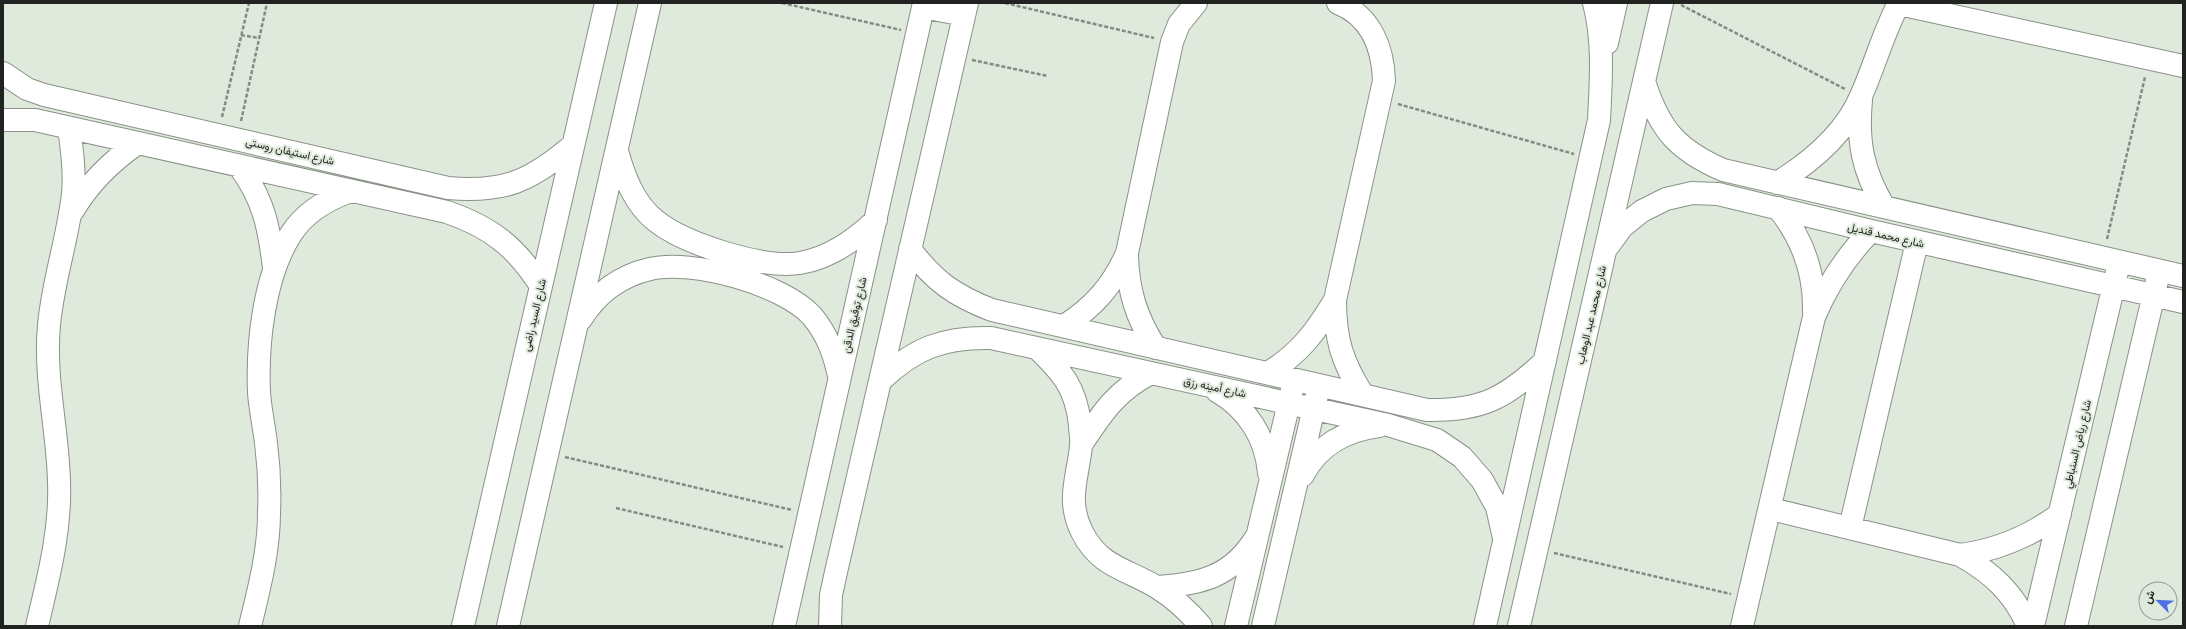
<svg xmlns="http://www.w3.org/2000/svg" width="2186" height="629" viewBox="0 0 2186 629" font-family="'Archivo Narrow',Vazirmatn,sans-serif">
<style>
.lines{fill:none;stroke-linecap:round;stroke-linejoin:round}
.minor-casing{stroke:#899287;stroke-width:24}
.path{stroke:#858b83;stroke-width:2.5;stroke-dasharray:4 2;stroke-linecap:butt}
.minor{stroke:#fff;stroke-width:22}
.labels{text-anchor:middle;stroke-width:4;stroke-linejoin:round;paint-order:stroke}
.street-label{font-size:11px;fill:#20231f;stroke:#dfe9dc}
</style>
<rect width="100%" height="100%" fill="#dfe9dc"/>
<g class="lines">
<g class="minor-casing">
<path id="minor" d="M1338,3C1371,16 1383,48 1384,81L1335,300C1335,339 1342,362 1363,395
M1899,4L2183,66
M923,7L964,15
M1607,43L1616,3
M3,73L27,89L44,95L448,188C504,193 531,181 573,145
M1644,81C1659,129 1677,150 1723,170L2183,276
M1861,100C1857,143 1863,171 1884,207
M3,120H35L447,212C491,227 516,247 541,286
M617,151C624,176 634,204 656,221C685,244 763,269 800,263C830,258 855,240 876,220
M239,166C264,200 269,227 274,268
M1777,183C1811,162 1845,134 1861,96C1875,65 1883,33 1899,3
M1778,208C1803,239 1815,272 1814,312
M72,212C89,183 110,162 138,143
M1609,245L1622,227L1642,211L1666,199L1692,193L1718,194L1871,231L2183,302
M910,249C934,281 955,296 992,310L1427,410C1482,411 1506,398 1545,361
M1127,255C1128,290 1136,318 1156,348
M581,319C597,293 620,276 650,269C692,259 783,284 812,316C827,334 834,353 839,376
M1064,326C1094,307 1113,285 1127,253L1172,42L1179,24L1196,3
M1037,348C1063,373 1076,388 1080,425C1080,432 1082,439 1081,446C1078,477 1066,500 1082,532C1100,568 1128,569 1158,588C1174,598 1189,612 1201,626
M1268,373C1300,353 1315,333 1335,300
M881,380C915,348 943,337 991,338L1388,425L1437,440L1462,457L1482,480L1497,507L1504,538
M1217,391C1248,409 1266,438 1269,473
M1081,445C1102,413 1116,391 1151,373
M1303,475C1318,445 1347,430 1379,426
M1771,509L1960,555C1991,572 2014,593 2028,626
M1850,528L1917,242
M1960,555C1998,550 2029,537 2060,514
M1158,587C1200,584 1231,577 1255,539
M37,626C48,579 61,531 59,482C58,430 44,379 49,325C53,281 68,238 73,194C75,172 72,150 69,128
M250,626C259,589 269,551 269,513C270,490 269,466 266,443C264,426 260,409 259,392C257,343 264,276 291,234C305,212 328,199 351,191
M463,626L606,3
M508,626L650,3
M784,626L924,3
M830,626L831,595L836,572L967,3
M1236,626L1292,390
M1263,626L1317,395
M1485,626L1599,120C1601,81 1604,41 1594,3
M1519,626L1662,3
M1742,626L1814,317C1828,284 1845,257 1871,231
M2033,626L2117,272
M2076,626L2157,281"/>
</g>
<path class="path" d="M782,3L901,30
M1005,3L1154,38
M1681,5L1845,89
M241,35L259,38
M972,60L1048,76
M1398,104L1574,154
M222,117L249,3
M241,121L267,3
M2107,239L2145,77
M565,457L792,510
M616,508L783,547
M1554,553L1731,594"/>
<use href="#minor" class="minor"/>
</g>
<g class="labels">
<g class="street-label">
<text transform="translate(290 151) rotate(13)" y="4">شارع استيفان روستى</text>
<text transform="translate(1886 235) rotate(13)" y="4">شارع محمد قنديل</text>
<text transform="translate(534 315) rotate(-77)" y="4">شارع السيد راضى</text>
<text transform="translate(854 315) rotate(-77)" y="4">شارع توفيق الدقن</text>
<text transform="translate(1591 315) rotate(-77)" y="4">شارع محمد عبد الوهاب</text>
<text transform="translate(1215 387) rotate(12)" y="4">شارع أمينه رزق</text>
<text transform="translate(2077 444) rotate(-77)" y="4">شارع رياض السنباطي</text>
</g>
</g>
<rect width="2186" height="629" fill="none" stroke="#20231f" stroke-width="8"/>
<g transform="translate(2158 601) rotate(294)"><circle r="19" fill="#dfe9dc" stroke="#939a90"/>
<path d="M0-3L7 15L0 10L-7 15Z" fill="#4f70e5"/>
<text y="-6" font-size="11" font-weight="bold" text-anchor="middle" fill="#20231f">ش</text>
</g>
</svg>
